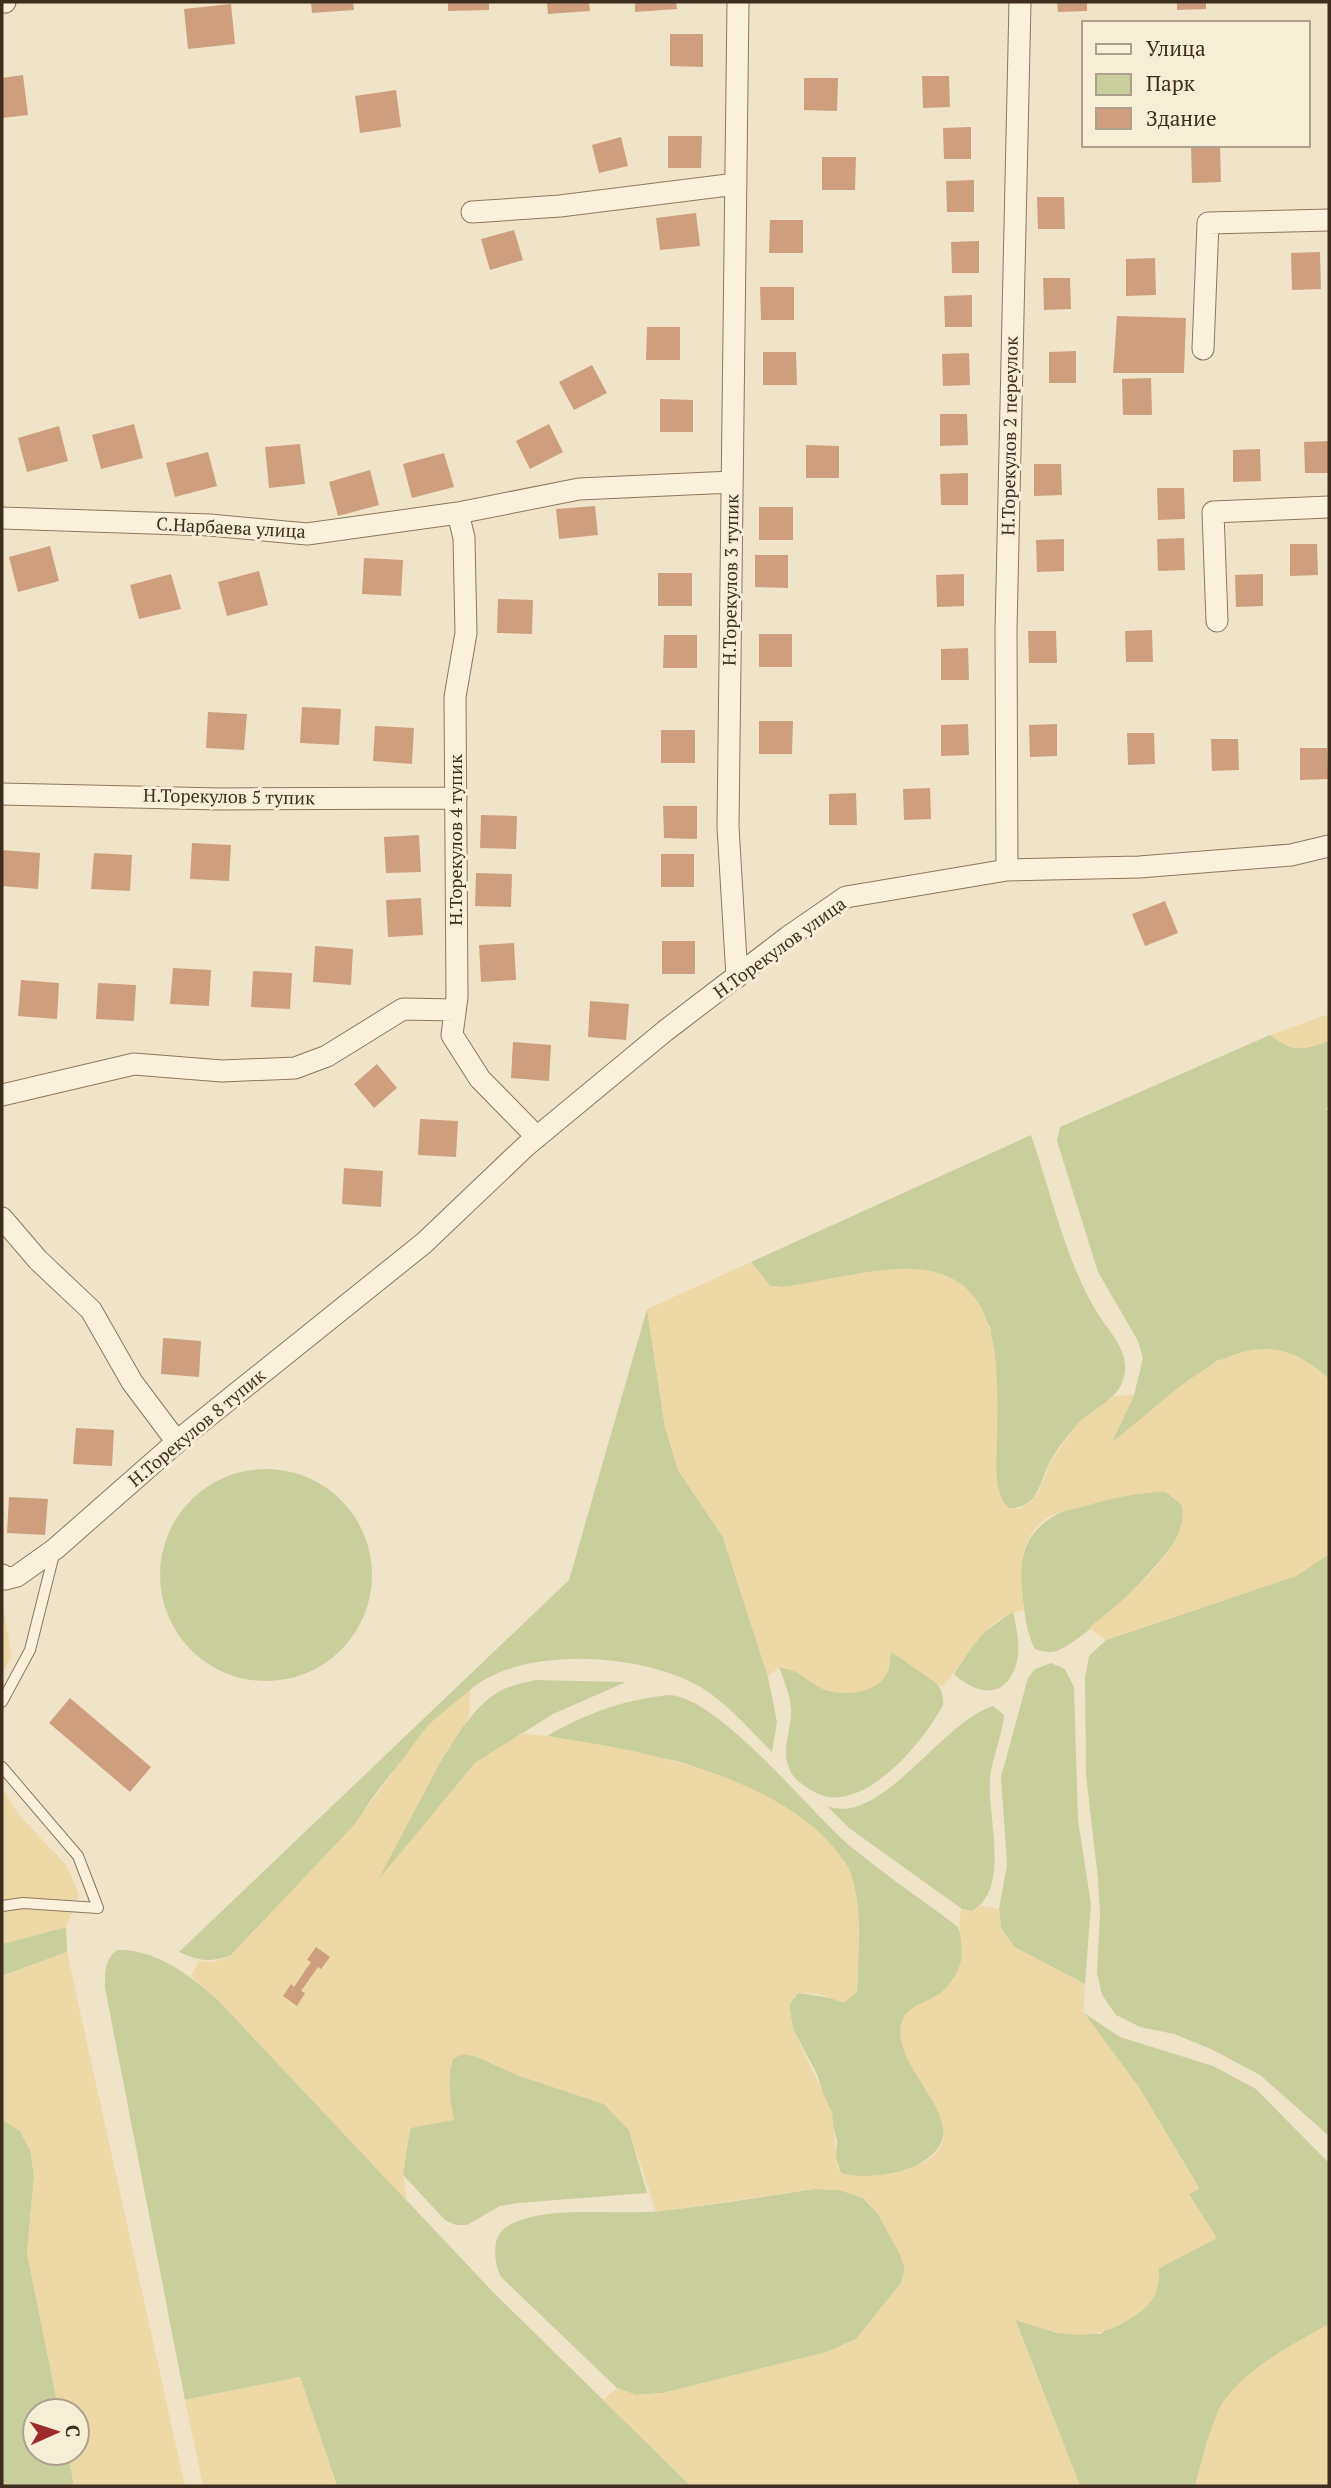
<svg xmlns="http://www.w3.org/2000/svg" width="1331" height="2488" viewBox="0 0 1331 2488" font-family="'PT Serif',serif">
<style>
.green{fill:#c9cf9b}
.sand{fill:#ecd9a5}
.building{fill:#cf9f7d}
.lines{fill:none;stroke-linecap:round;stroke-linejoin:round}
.service-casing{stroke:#8d765c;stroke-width:12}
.minor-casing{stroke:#8d765c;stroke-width:23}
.service{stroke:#faf1dc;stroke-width:10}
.minor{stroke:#faf1dc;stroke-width:21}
.labels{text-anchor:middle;stroke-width:6;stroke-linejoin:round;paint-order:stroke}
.street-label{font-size:18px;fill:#3d2e20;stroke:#f7eed8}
</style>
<rect width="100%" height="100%" fill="#f0e4c8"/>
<path class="green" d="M1270,1035C1295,1053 1301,1050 1329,1041V1105L1325,1110L1329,1109V1379L1297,1356L1218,1360L1111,1444L1134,1395L1143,1358L1138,1341L1098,1272L1057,1141L1060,1127Z
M1031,1135C1051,1192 1066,1263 1098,1314C1111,1334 1132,1354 1123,1380C1116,1402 1092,1408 1078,1424C1069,1434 1059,1446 1052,1458C1039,1480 1040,1509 1008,1508C987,1485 998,1437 997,1408C997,1381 993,1353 990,1326L840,1279L783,1287L770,1286L751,1262Z
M647,1309L665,1427L678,1470L723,1537L768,1677L777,1722L772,1752C751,1731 728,1704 702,1688C644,1653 522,1644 469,1691C440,1717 403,1758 379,1789C369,1801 362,1816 352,1828C313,1871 271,1912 231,1955C210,1963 199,1961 179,1952L569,1580Z
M160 1575a106 106 0 1 1 212 0a106 106 0 1 1-212 0Z
M1152,1492H1166L1182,1505C1184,1513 1185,1523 1181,1531C1165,1563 1090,1637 1057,1651C1050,1653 1042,1652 1035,1649C1026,1632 1024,1610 1022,1591C1011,1507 1088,1501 1152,1492Z
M1329,1554V2136L1260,2075L1211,2049L1174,2034L1140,2027L1116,2015L1102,1995L1097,1973L1100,1915L1098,1879L1086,1775L1085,1678L1089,1656L1106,1640L1296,1576Z
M1013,1611C1016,1627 1021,1646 1017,1661C1007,1700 978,1696 954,1674L979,1636Z
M891,1652C912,1665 946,1677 943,1705C924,1742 858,1822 811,1790C801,1784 793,1779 789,1768C781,1749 792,1728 791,1709C790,1695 784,1680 779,1667L795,1671L825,1690L888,1672Z
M1051,1663L1065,1669L1074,1687L1078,1820L1091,1904L1085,1984L1014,1947L1001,1928L999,1909L1007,1865L1001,1777L1028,1678L1035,1669Z
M535,1680L626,1682L553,1714L475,1763L376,1884C402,1835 454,1711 504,1689C514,1684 525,1683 535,1680Z
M669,1695C719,1697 808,1810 850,1846C884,1874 921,1899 957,1926C970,1947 960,1980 940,1995C932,2000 922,2003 914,2007L944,2131C942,2170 870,2184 841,2173L836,2158L837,2140L817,2074L793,2029L789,2005L798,1993L831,1998L857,1992L859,1929L856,1895L729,1779L681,1762L547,1736C587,1713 623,1700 669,1695Z
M993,1706L1004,1715C1002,1737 992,1757 990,1779C987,1816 1011,1889 972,1911L962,1909L849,1828L827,1806C881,1827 940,1723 993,1706Z
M66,1927L67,1952L2,1976V1944Z
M117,1950C155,1948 191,1976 218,2000L493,2292L691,2486H337L300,2377L185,2400L105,1988C105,1973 104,1960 117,1950Z
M1084,2013L1120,2037L1213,2066L1256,2089L1329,2163V2324L1280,2352L1207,2442L1195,2486H1080L1015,2319L1057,2333L1101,2334L1159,2280L1158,2269L1189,2194L1199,2188L1140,2089Z
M462,2054L475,2056L517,2075L604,2104L629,2130L647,2193L518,2203L500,2206L467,2225H456L445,2220L403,2175L410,2128L453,2119C450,2098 446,2080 453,2058Z
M2,2119L20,2131L31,2152L34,2177L27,2253L59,2411H35V2453H68L74,2486H2Z
M814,2189L840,2190L863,2198L878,2214L900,2254L905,2269L901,2283L856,2339L827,2352L663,2393L636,2395L617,2388L501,2277C494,2263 491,2238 505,2228C539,2203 617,2216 659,2211C711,2205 762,2197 814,2189Z"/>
<path class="sand" d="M1329,1014V1041C1300,1049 1296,1054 1270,1035Z
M751,1262L770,1286L783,1287C820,1282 862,1270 899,1269C1006,1264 998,1364 997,1442C997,1463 993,1492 1008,1508L1020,1509L1031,1501L1039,1491L1052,1459L1079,1422L1114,1396L1134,1395L1112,1442C1177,1394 1249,1301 1329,1379V1554L1296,1576L1106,1640L1089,1628C1120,1602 1191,1549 1182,1505L1166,1492C1138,1492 1112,1498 1086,1506C1074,1509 1059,1511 1049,1517C1016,1537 1020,1577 1024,1610C983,1616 967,1661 942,1687L891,1652C890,1658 890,1667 887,1673C877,1694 842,1697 823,1689C807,1682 797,1668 779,1667L768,1677L723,1537L678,1470L665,1427L647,1309Z
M2,1600L12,1656L2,1673Z
M470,1690L469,1717L441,1761L378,1880L475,1763L522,1733C618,1745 771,1770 835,1849C840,1856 847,1863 850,1871C864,1909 858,1953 857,1992L844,2003L819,1994L798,1993L789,2005L793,2029L832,2112L837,2166L841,2173C859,2179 892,2175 910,2168C996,2137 889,2073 901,2024C906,2003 934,2002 946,1988C976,1953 952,1940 962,1909L972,1911L981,1906L999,1909L1001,1928L1014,1947L1085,1984L1084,2013L1140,2089L1199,2189L1189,2194L1217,2238L1158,2269C1161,2287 1155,2301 1140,2312C1095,2346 1065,2336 1015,2320L1080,2486H691L603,2400L617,2388L636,2395L663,2393L827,2352L856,2339L901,2283L905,2269L900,2254L878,2214L864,2198L840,2190L814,2189L656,2212L629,2130L604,2104L517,2075L475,2056L462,2054L453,2059C446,2080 450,2098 454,2120L410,2128L403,2175L407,2201L218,2000L191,1976L199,1961L214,1962L231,1955L354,1825L428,1725Z
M2,1789L19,1815L66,1865L79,1894L66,1927L2,1944Z
M67,1952L185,2486H74L68,2453H77V2411H59L27,2253L34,2177L31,2152L20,2131L2,2119V1976Z
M1329,2324V2486H1195C1202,2460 1208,2433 1219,2409C1238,2372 1295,2343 1329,2324Z
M300,2377L337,2486H203L185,2400Z"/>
<path class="building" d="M311,2H353L354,10L312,13Z
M448,2H489V10L448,11Z
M547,2H589L590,11L548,14Z
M635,2H676L677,9L635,12Z
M1057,2H1087V11L1058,12Z
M1177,2H1206V9L1177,10Z
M231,4L235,44L188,49L184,9Z
M670,34H703V67L670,66Z
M23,75L28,115L2,118V78Z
M922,76H949L950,107L923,108Z
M804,78H838L837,111L804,110Z
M396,90L401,127L360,133L355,96Z
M971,127V159H944L943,128Z
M668,136H702L701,168H668Z
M621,137L628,166L599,173L592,145Z
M1220,145L1221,182L1192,183L1191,146Z
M822,157H856L855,190H822Z
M974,180V212H947L946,181Z
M1037,197H1064L1065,229H1038Z
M696,213L700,246L660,250L656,218Z
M770,220H803V253H769Z
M514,230L523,260L490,270L481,239Z
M979,241V273H952L951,242Z
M1320,252L1321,289L1292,290L1291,253Z
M1155,258L1156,295L1126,296V259Z
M1043,278H1070L1071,309L1044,310Z
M760,287H794V320H761Z
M972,295V327H945L944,296Z
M1117,316L1186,318L1184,373H1113Z
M647,327H680V360H646Z
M1076,351V383H1049V352Z
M763,352H796L797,385H763Z
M969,353L970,385L943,386L942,354Z
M592,365L607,393L574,410L559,382Z
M1151,378L1152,415H1123L1122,379Z
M660,399L693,400V432H660Z
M940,414H967L968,445L940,446Z
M134,424L143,458L101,469L92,435Z
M549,424L563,452L530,469L516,441Z
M59,426L68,461L27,472L18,438Z
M1329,441V473H1305L1304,442Z
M300,444L305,484L269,488L265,447Z
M806,445L839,446V478H806Z
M1260,449L1261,481L1233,482V450Z
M208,452L217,486L175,497L166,463Z
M444,453L454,487L412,498L403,464Z
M1034,464H1061L1062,495L1034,496Z
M370,470L379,505L338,516L329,482Z
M968,473V505H941L940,474Z
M1157,488H1184L1185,519L1158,520Z
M595,506L598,535L559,539L556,509Z
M759,507H793V540H759Z
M1184,538L1185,570L1158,571L1157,539Z
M1064,539V571L1037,572L1036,540Z
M1290,544H1317L1318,575L1290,576Z
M50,546L59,581L18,592L9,557Z
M755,555H788V588L755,587Z
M364,558L403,560L401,596L362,594Z
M259,571L268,605L227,616L218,582Z
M658,573H692V606H658Z
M171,574L181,609L139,619L130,585Z
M964,574V606L937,607L936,575Z
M1263,574V606L1236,607L1235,575Z
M498,599L533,600L532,634L497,633Z
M1152,630L1153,662H1126L1125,631Z
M1028,631H1056L1057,663H1029Z
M759,634H792V667H759Z
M664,635H697V668H663Z
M968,648L969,680H941V649Z
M302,707L341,709L339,745L300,743Z
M208,712L247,714L244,750L206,748Z
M759,721H793L792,754H759Z
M968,724L969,755L941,756V725Z
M1057,724V756L1030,757L1029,725Z
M375,726L414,728L412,764L373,761Z
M661,730H695V763H661Z
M1127,733H1154L1155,764L1128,765Z
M1211,739H1238L1239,770L1212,771Z
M1300,748H1327L1328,779L1300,780Z
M930,788L931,819L904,820L903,789Z
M856,793L857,825H829V794Z
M663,806H697V839L664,838Z
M481,815L517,816L516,849L480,848Z
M419,835L421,872L386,873L384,837Z
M192,843L231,845L229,881L190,879Z
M2,850L40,853L38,889L2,886Z
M94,853L132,855L130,891L91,889Z
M661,854H694V887H661Z
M476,873L512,874L511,907L475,906Z
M421,898L423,935L388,937L386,900Z
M1165,901L1178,933L1145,946L1132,914Z
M662,941H695V974H662Z
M514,943L516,980L481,982L479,945Z
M315,946L353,949L351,985L313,982Z
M173,968L211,970L209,1006L170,1004Z
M253,971L292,973L290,1009L251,1007Z
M21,980L59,983L57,1019L18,1016Z
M98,983L136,985L134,1021L96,1019Z
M590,1001L629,1004L626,1040L588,1037Z
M513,1042L551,1045L549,1081L511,1078Z
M377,1064L397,1088L374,1108L354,1084Z
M420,1119L458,1121L456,1157L418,1155Z
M344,1168L383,1171L381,1207L342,1204Z
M163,1338L201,1341L199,1377L161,1374Z
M76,1428L114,1430L112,1466L73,1464Z
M9,1497L48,1499L45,1535L7,1533Z
M70,1698L151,1767L130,1792L49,1723Z
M316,1947L330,1957L321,1969L318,1967L301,1991L305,1993L297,2006L283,1996L291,1984L294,1987L311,1962L307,1960Z"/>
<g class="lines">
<g class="service-casing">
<path id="service" d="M2,1702L30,1650L55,1550
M2,1767L78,1856L98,1908L23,1903L2,1906"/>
</g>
<g class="minor-casing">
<path id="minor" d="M2,2H5
M472,212L560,206L736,184
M1203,349L1208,223L1329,220
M458,513L464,538L466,633L455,697L457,997L452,1035L480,1079L537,1137
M2,518L210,525L307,534L458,513L579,489L732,482
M1217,621L1213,512L1329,507
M2,794L220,799L456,798
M1007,870L1006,630L1020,2
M737,977L728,827L738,2
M2,1095L134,1064L222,1071L295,1068L327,1056L403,1009L455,1010
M2,1218L38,1260L91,1310L132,1382L177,1442
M2,1575L5,1579L17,1576L55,1549L186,1434L424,1243L526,1146L665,1031L788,937L846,897L1007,870L1139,867L1291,855L1329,846"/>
</g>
<use href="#service" class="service"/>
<use href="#minor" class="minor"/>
</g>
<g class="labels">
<g class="street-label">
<text transform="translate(1010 436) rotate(-89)" y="6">Н.Торекулов 2 переулок</text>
<text transform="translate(231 528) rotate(3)" y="6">С.Нарбаева улица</text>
<text transform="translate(731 580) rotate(-89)" y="6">Н.Торекулов 3 тупик</text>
<text transform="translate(229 797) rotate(1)" y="6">Н.Торекулов 5 тупик</text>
<text transform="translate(456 840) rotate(-90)" y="6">Н.Торекулов 4 тупик</text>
<text transform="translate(780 948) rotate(-36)" y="6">Н.Торекулов улица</text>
<text transform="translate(197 1428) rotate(-40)" y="6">Н.Торекулов 8 тупик</text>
</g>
</g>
<rect width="1331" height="2488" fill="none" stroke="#3d2e20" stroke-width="7"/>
<rect x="1082" y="21" width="228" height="126" fill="#f7eed8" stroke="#ada18e" stroke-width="2"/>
<rect x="1096" y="44" width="35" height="10" fill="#faf1dc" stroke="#ada18e" stroke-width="2"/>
<text x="1146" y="56" font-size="21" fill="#3d2e20">Улица</text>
<rect x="1096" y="74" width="35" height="21" fill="#c9cf9b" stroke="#ada18e" stroke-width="2"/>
<text x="1146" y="91" font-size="21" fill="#3d2e20">Парк</text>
<rect x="1096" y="108" width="35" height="21" fill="#cf9f7d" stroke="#ada18e" stroke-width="2"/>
<text x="1146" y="126" font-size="21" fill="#3d2e20">Здание</text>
<g transform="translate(56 2432) rotate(87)"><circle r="33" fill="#f7eed8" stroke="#ada18e" stroke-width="2"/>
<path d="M0-5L12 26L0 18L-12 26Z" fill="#9e2a2b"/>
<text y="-10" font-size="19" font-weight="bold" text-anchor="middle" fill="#3d2e20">С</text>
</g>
</svg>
